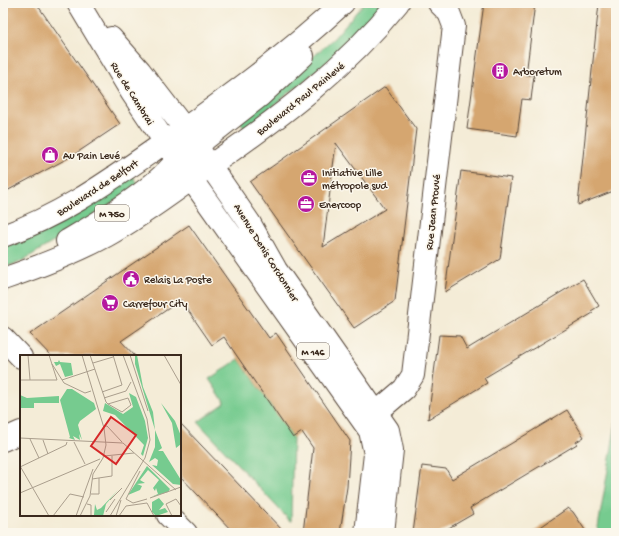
<svg xmlns="http://www.w3.org/2000/svg" width="619" height="536" viewBox="0 0 619 536" font-family="'Gochi Hand',sans-serif">
<style>
.green{fill:#76cb8f;stroke:#587a56}
.building{fill:#d5a670;fill-rule:evenodd}
.lines{fill:none;stroke-linecap:round;stroke-linejoin:round}
.street-casing{stroke:#57473a;stroke-width:24}
.secondary-casing{stroke:#57473a;stroke-width:24}
.primary-casing{stroke:#57473a;stroke-width:24}
.street{stroke:#fff;stroke-width:22}
.secondary{stroke:#fff;stroke-width:22}
.primary{stroke:#fff;stroke-width:22}
.labels{text-anchor:middle;stroke-width:3;stroke-linejoin:round;paint-order:stroke}
.shield{fill:#fbf7ec;stroke:#75685c;stroke-width:1}
.shield-label{font-size:10px;font-weight:bold;fill:#3b2a1e}
.poi-label{font-size:11px;fill:#3b2a1e;stroke:#fbf7ec;text-anchor:start}
.street-label{font-size:11px;fill:#3b2a1e;stroke:#fbf7ec}
.inset-road{fill:none;stroke:#aa9e8d;stroke-width:1}
.view{fill:#d62828;fill-opacity:0.15;stroke:#d62828;stroke-width:2}
.inset-edge{fill:none;stroke:#3b2a1e;stroke-width:2}
</style>
<rect width="100%" height="100%" fill="#fbf7ec"/>
<filter id="ink" filterUnits="userSpaceOnUse"><feTurbulence type="fractalNoise" baseFrequency=".025" numOctaves="2"/><feDisplacementMap in="SourceGraphic" scale="8" xChannelSelector="R" yChannelSelector="G"/><feConvolveMatrix kernelMatrix="1 2 1 2 8 2 1 2 1" color-interpolation-filters="sRGB"/></filter>
<filter id="wash" filterUnits="userSpaceOnUse"><feTurbulence type="fractalNoise" baseFrequency=".012" numOctaves="4" result="noise"/><feDisplacementMap in="SourceGraphic" scale="16" xChannelSelector="R" yChannelSelector="G"/><feGaussianBlur stdDeviation="0.9" result="paint"/><feColorMatrix in="noise" values="0 0 0 0 0 0 0 0 0 0 0 0 0 0 0 0 0 1.4 0 .05"/><feComposite in="paint" operator="in"/></filter>
<g filter="url(#wash)">
<rect width="100%" height="100%" fill="#f4ecd7"/>
<path class="green" d="M364,3H385L344,48L245,129L239,120L313,57L334,38Z
M133,176L139,185L50,244L20,262L3,268V246Z
M239,359L293,438L291,522L198,422L225,403L209,379Z
M616,423V533H597Z"/>
<g id="blocks">
<path class="building" d="M3,3H36L120,124L72,156L3,193Z
M484,3H535L526,75H534L531,100L522,99L517,136L467,129Z
M599,3H616V190L578,205Z
M385,87L416,129L395,301L354,328L250,182ZM336,143L385,209L323,247Z
M461,171L511,178L500,259L445,292Z
M189,225L269,338L276,333L350,441L347,487L340,533H303L313,448L302,432L293,438L224,337L212,345L181,300L121,341L135,356H51L30,334Z
M583,279L599,306L591,311L593,313L484,378L487,383L428,419L439,335L460,336L467,349Z
M567,410L584,437L576,442L577,444L470,508L473,514L440,533H413L422,466L446,469L452,479Z
M180,423L285,533H234L180,476Z
M568,508L573,512L587,533H532Z"/>
</g>
</g>
<g filter="url(#ink)">
<use href="#blocks" fill-opacity="0" stroke="#57473a" stroke-width="1"/>
<g class="lines">
<g class="street-casing">
<path id="street" d="M3,338L21,357
M377,412L404,389L413,375L454,26L449,13L439,3
M3,440L21,432
M168,515L186,533"/>
</g>
<g class="secondary-casing">
<path id="secondary" d="M78,3L132,93L165,142
M111,38L140,71L184,128"/>
</g>
<g class="primary-casing">
<path id="primary" d="M184,128L249,222L276,270L388,430L392,450L383,533
M165,142L370,431L375,454L366,533
M194,161L198,148L205,139L261,95L303,56
M3,236C65,214 113,178 167,141C228,98 288,54 343,3
M67,241C96,224 174,179 183,147
M3,279C38,267 73,254 106,236C144,215 178,188 214,163C283,115 344,69 398,3"/>
</g>
<use href="#street" class="street"/>
<use href="#secondary" class="secondary"/>
<use href="#primary" class="primary"/>
</g>
</g>
<defs>
<g id="building-disc" transform="scale(0.9)"><circle r="9.5" fill="#b5179e" stroke="#fbf7ec"/><path d="M-4-6H4V6H1V3H-1V6H-4ZM-2.5-4.3h1.7v1.8h-1.7ZM.8-4.3h1.7v1.8H.8ZM-2.5-1h1.7V.8h-1.7ZM.8-1h1.7V.8H.8Z" fill="#fff"/></g>
<g id="shop-disc" transform="scale(0.9)"><circle r="9.5" fill="#b5179e" stroke="#fbf7ec"/><path d="M-5-2.5h2.3a2.7 3.5 0 0 1 5.4 0H5L5.5 6h-11ZM-1.5-2.5h3a1.5 2.3 0 0 0-3 0Z" fill="#fff"/></g>
<g id="office-disc" transform="scale(0.9)"><circle r="9.5" fill="#b5179e" stroke="#fbf7ec"/><path d="M-6-3h4V-5.5h4V-3h4V5H-6ZM-1-4.5V-3h2v-1.5ZM-6 0V1H6V0Z" fill="#fff"/></g>
<g id="civic-disc" transform="scale(0.9)"><circle r="9.5" fill="#b5179e" stroke="#fbf7ec"/><path d="M-.6-6.5H3V-4.5H.6V-3L4-1V1h2V6H-6V1h2V-1L-.6-3ZM-1.2 2.5V6h2.4V2.5Z" fill="#fff"/></g>
<g id="supermarket-disc" transform="scale(0.9)"><circle r="9.5" fill="#b5179e" stroke="#fbf7ec"/><path d="M-6-5.5h2.5l.6 2H6L4.5 2H-2.5L-4.4-4H-6ZM-1.5 3.2a1.3 1.3 0 1 0 .1 0ZM3 3.2a1.3 1.3 0 1 0 .1 0Z" fill="#fff"/></g>
</defs>
<g fill-rule="evenodd">
<use href="#building-disc" x="500" y="71"/>
<use href="#shop-disc" x="50" y="155"/>
<use href="#office-disc" x="309" y="178"/>
<use href="#office-disc" x="306" y="204"/>
<use href="#civic-disc" x="131" y="279"/>
<use href="#supermarket-disc" x="110" y="303"/>
</g>
<g class="labels">
<g class="shield">
<rect x="95" y="205" width="34" height="16" rx="3"/>
<rect x="297" y="343" width="32" height="16" rx="3"/>
</g>
<g class="shield-label">
<text x="112" y="217">M 750</text>
<text x="313" y="355">M 146</text>
</g>
<g class="poi-label">
<text x="513" y="75">Arboretum</text>
<text x="63" y="159">Au Pain Levé</text>
<text x="322" y="176">Initiative Lille<tspan x="322" dy="13">métropole sud</tspan></text>
<text x="319" y="208">Enercoop</text>
<text x="144" y="283">Relais La Poste</text>
<text x="123" y="307">Carrefour City</text>
</g>
<g class="street-label">
<text transform="translate(133 93) rotate(58)" y="4">Rue de Cambrai</text>
<text transform="translate(300 98) rotate(-39)" y="4">Boulevard Paul Painlevé</text>
<text transform="translate(97 187) rotate(-33)" y="4">Boulevard de Belfort</text>
<text transform="translate(432 212) rotate(-84)" y="4">Rue Jean Prouvé</text>
<text transform="translate(267 252) rotate(58)" y="4">Avenue Denis Cordonnier</text>
</g>
</g>
<g transform="translate(20 355)">
<rect width="161" height="161" fill="#f4ecd7"/>
<path d="M115,0H117L123,32L133,57L135,75L142,93L138,96H143L161,125V130L153,129L132,110L137,111L138,105L135,103L129,107L135,92V75L115,9ZM39,5L40,7L51,8L53,20L45,22L40,9L36,11L34,7H38ZM47,34H52L74,48L76,54L60,66L58,70L62,85L59,79L60,85L53,81L55,85L49,83L50,82L40,45ZM109,38L116,42L125,66L128,83L123,101L121,99L124,90L95,60L83,56L85,48L103,59L113,52ZM0,40L7,43L39,41V48H14V53H0ZM141,48L155,66L161,81V89L156,93L152,68ZM127,111L150,134L148,137L131,142L138,139L136,133L135,136L133,133L139,125L128,115L120,125L125,128L117,129L122,131L120,135L108,140ZM98,135L86,149L83,161L74,160L75,149L77,155L81,153ZM139,143L144,149L139,155L145,153L148,157L136,161L132,157V147Z" fill="#76cb8f"/>
<path class="inset-road" d="M8,0L10,25M70,0L86,47L88,49L102,57L111,50L108,43L88,49M110,0L128,56M144,0L161,30M73,8L93,2M32,9L44,28L65,38L71,36M0,25H37L29,0M42,25L75,14M82,37L102,30L93,0M84,43L106,36L111,27M84,71H87L102,87M0,83L103,88L156,135M10,84L19,103M23,85L28,99M54,87L65,109M84,101L114,98M0,111L29,161M0,112L46,90L47,87M120,116L106,144L113,148L127,144M72,124L92,121V101M0,138L80,104M71,139H79V123M130,143L161,132M90,145L102,133M127,148L134,161M67,149L71,150V161M86,157L95,144M33,161L50,139L64,142M56,161L73,114M60,161L70,141L73,119L83,103L86,90L84,73L62,0M90,161L125,103L130,85L127,64L103,0M96,161L101,145M99,161L106,151L127,148M152,161L146,149L156,144L161,151"/>
<path class="view" d="M91,62L116,80L96,109L71,91Z"/>
<rect width="161" height="161" class="inset-edge"/>
</g>
<rect width="619" height="536" fill="none" stroke="#fbf7ec" stroke-width="16"/>
</svg>
